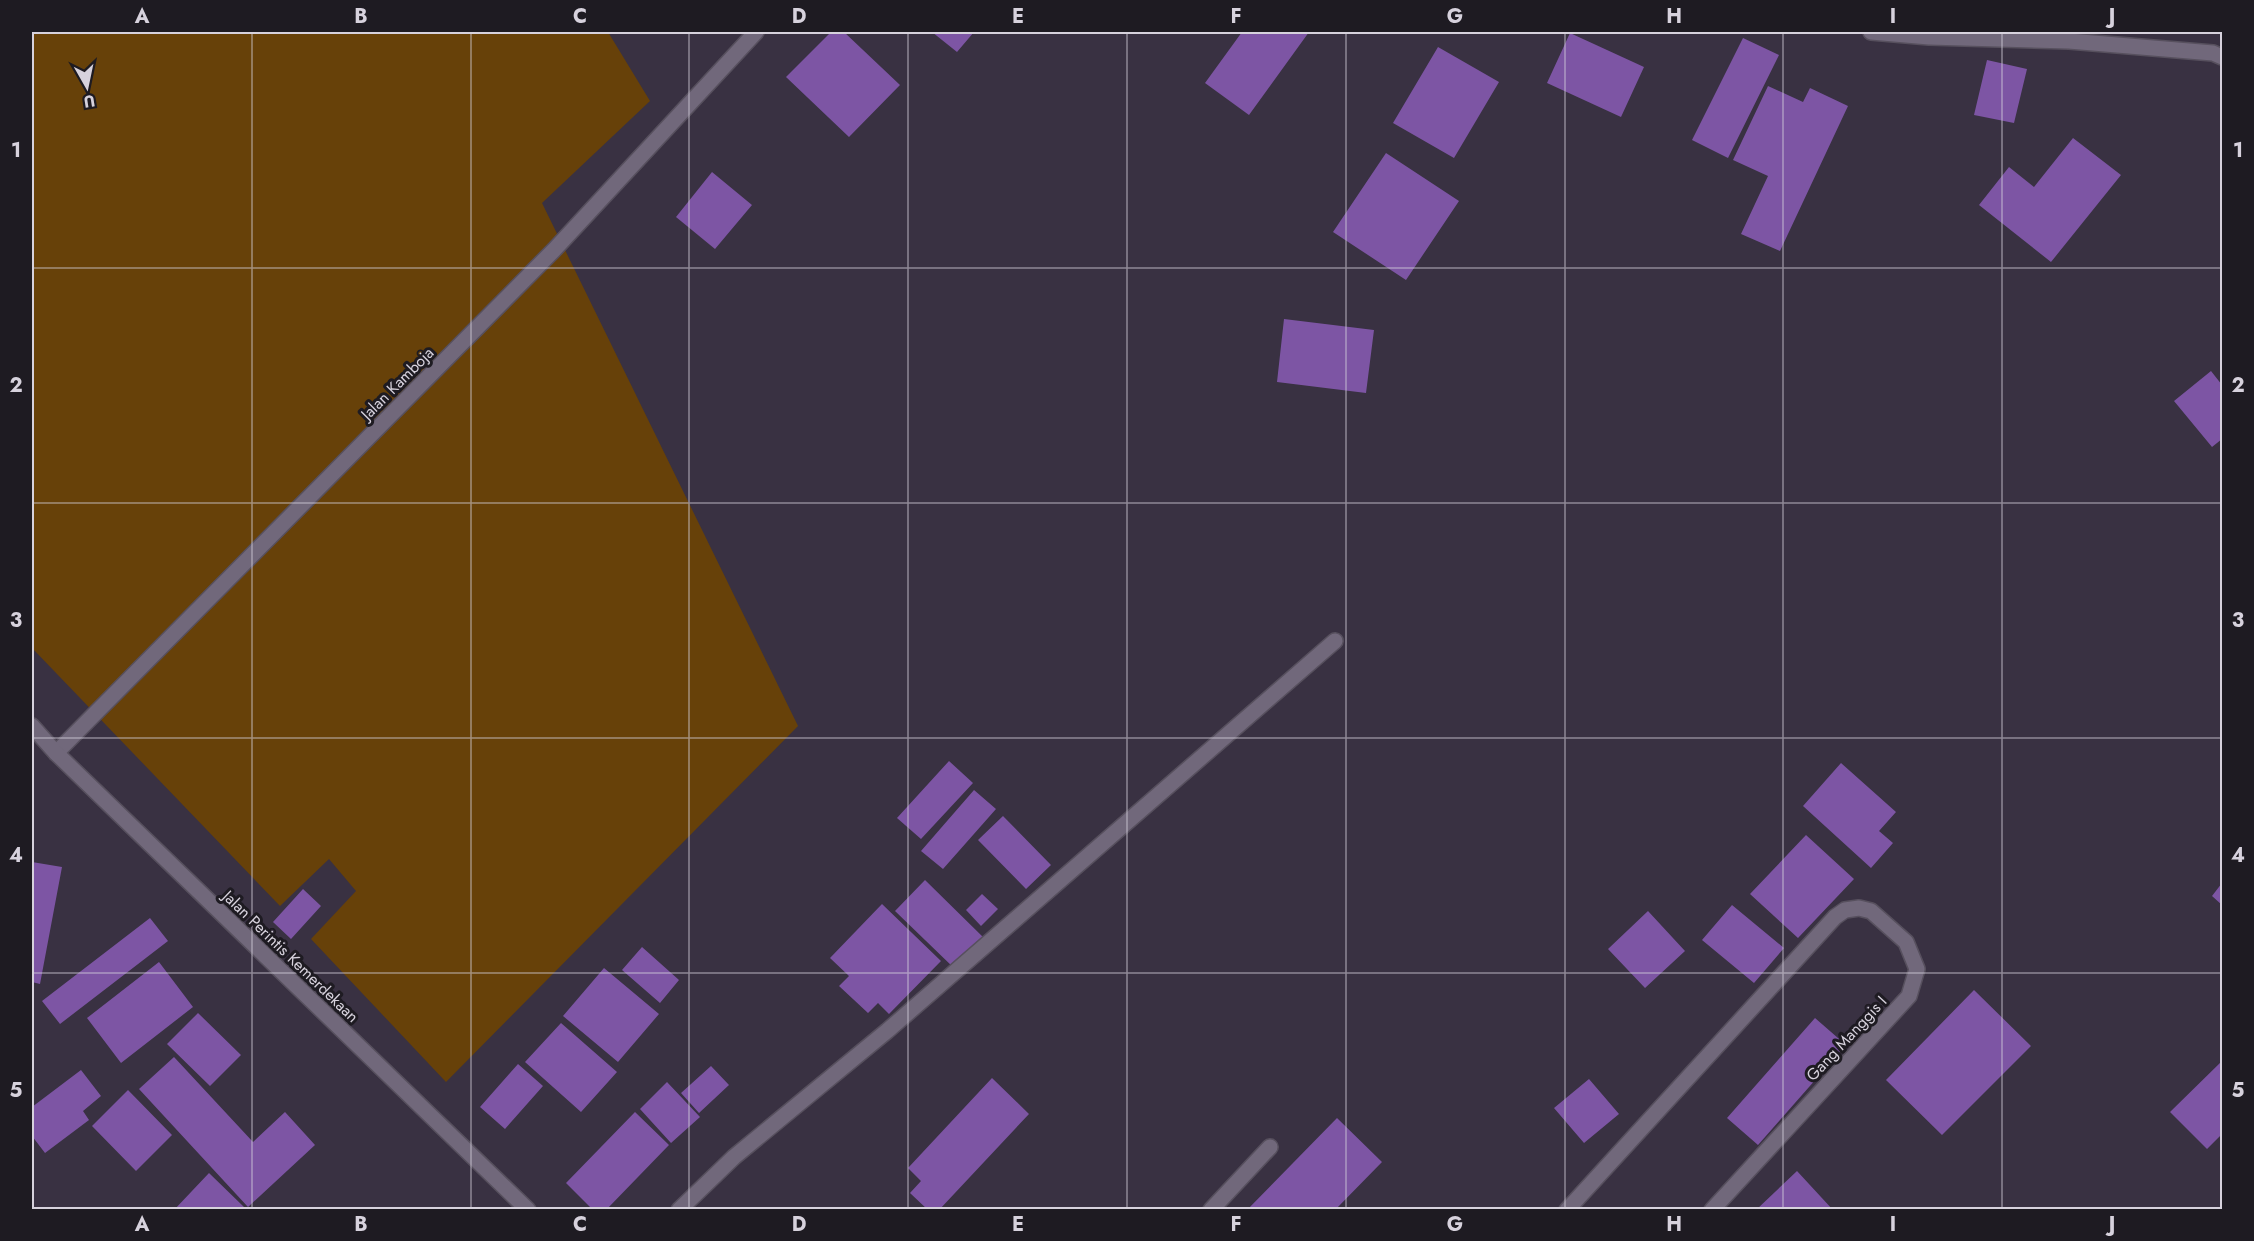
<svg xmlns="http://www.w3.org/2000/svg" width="2254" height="1241" viewBox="0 0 2254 1241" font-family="Jost,sans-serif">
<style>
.green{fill:#674109}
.building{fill:#7d55a4}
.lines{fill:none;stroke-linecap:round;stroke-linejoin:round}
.street-casing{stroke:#57505e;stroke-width:18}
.secondary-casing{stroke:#57505e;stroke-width:18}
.street{stroke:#71687b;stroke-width:15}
.secondary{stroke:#71687b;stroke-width:15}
.grid{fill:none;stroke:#d7d2dd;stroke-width:1.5;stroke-opacity:0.55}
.labels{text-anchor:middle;stroke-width:6;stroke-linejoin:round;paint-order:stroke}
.street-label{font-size:16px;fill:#d7d2dd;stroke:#1e1b22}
.neatline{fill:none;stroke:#d7d2dd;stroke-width:2}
.grid-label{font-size:20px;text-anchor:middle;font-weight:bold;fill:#d7d2dd}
</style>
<rect width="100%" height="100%" fill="#393142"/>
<path class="green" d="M32,32H608L650,101L542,203L798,726L446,1082L311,939L356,891L329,859L280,906L32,648Z"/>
<path class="building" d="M831,32H844L900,85L849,137L786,77Z
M932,32H974L957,52Z
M1242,32H1309L1249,115L1205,83Z
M1570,33L1644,67L1621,117L1547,83Z
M1743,38L1779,55L1728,158L1692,140Z
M1438,47L1499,82L1454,158L1393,123Z
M1987,60L2027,69L2014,123L1974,115Z
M1768,86L1803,102L1810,88L1848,106L1780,251L1741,234L1768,176L1733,160Z
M2073,138L2121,175L2051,262L1979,205L2009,167L2034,187Z
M1386,153L1459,201L1406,280L1333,232Z
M712,172L752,205L715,249L676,217Z
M1284,319L1374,330L1366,393L1277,382Z
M2211,371L2222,385V439L2212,447L2174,401Z
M949,761L973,783L921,839L897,818Z
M1841,763L1896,812L1879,831L1893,843L1871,868L1803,806Z
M974,790L996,809L943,869L921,851Z
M1003,816L1051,865L1026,889L978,840Z
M1806,835L1854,879L1798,938L1750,894Z
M32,862L62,867L40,984L32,982Z
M925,880L985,939L955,969L895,911Z
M2222,883V905L2212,896Z
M303,889L321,906L291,939L273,922Z
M982,894L998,909L981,926L966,910Z
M882,904L941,961L889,1014L878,1003L868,1013L839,986L849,976L830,958Z
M1732,905L1784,948L1754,983L1702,940Z
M1648,911L1685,951L1645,988L1608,949Z
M150,918L168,941L60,1024L42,1001Z
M642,947L679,980L660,1003L622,970Z
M159,962L193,1007L121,1063L87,1018Z
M604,968L659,1014L618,1062L563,1016Z
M1974,990L2031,1046L1942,1135L1886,1080Z
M198,1013L241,1055L210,1086L167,1044Z
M1815,1018L1846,1045L1758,1145L1727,1118Z
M561,1023L617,1072L581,1112L525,1062Z
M174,1057L253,1142L285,1112L315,1145L248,1207L139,1089Z
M2222,1061V1134L2207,1149L2170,1112Z
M518,1064L543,1086L505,1129L480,1107Z
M711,1066L729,1085L699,1113L681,1093Z
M81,1070L101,1096L83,1111L89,1120L45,1153L32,1136V1107Z
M992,1078L1029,1114L939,1210H928L910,1193L921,1181L908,1168Z
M1589,1079L1619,1114L1584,1143L1554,1108Z
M667,1082L700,1117L671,1143L640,1109Z
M128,1090L172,1135L136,1171L92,1126Z
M635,1112L669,1145L606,1210H593L566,1183Z
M1337,1118L1382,1162L1335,1210H1247Z
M1797,1171L1833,1210H1756Z
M209,1173L244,1207L242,1210H174Z"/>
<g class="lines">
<g class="street-casing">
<path id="street" d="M1871,32L1929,37L2069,41L2213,53L2222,57
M56,753L554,250L756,32
M679,1210L734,1157L887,1031L1335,641
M1211,1210L1270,1147
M1567,1210L1835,917L1845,910L1859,908L1871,911L1906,942L1917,969L1909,996L1712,1210"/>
</g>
<g class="secondary-casing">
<path id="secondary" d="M32,726L56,753L528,1210"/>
</g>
<use href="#street" class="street"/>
<use href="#secondary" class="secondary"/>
</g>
<path class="grid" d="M252,32V1210M471,32V1210M689,32V1210M908,32V1210M1127,32V1210M1346,32V1210M1565,32V1210M1783,32V1210M2002,32V1210M32,268H2222M32,503H2222M32,738H2222M32,973H2222"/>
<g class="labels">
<g class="street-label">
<text transform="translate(397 383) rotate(-45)" y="6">Jalan Kamboja</text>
<text transform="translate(291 956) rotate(44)" y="6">Jalan Perintis Kemerdekaan</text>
<text transform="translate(1846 1038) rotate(-47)" y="6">Gang Manggis I</text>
</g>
</g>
<rect width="2254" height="1241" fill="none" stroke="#1e1b22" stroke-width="66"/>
<g transform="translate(87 87) rotate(171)" stroke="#1e1b22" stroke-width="4.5" paint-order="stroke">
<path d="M0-4.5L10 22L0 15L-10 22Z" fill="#d7d2dd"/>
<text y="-9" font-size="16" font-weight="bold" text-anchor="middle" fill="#d7d2dd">U</text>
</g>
<rect x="33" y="33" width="2188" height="1175" class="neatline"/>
<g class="grid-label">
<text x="142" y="23">A</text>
<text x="361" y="23">B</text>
<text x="580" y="23">C</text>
<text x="799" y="23">D</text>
<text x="1018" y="23">E</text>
<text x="1236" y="23">F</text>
<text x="1455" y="23">G</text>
<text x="1674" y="23">H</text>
<text x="1893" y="23">I</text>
<text x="2112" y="23">J</text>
<text x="16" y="157">1</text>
<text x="2238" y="157">1</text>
<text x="16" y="392">2</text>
<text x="2238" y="392">2</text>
<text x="16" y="627">3</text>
<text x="2238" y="627">3</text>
<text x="16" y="862">4</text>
<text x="2238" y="862">4</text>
<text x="16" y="1097">5</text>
<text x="2238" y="1097">5</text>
<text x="142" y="1231">A</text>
<text x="361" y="1231">B</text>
<text x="580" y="1231">C</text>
<text x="799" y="1231">D</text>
<text x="1018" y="1231">E</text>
<text x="1236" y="1231">F</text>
<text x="1455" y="1231">G</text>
<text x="1674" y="1231">H</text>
<text x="1893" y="1231">I</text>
<text x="2112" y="1231">J</text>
</g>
</svg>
